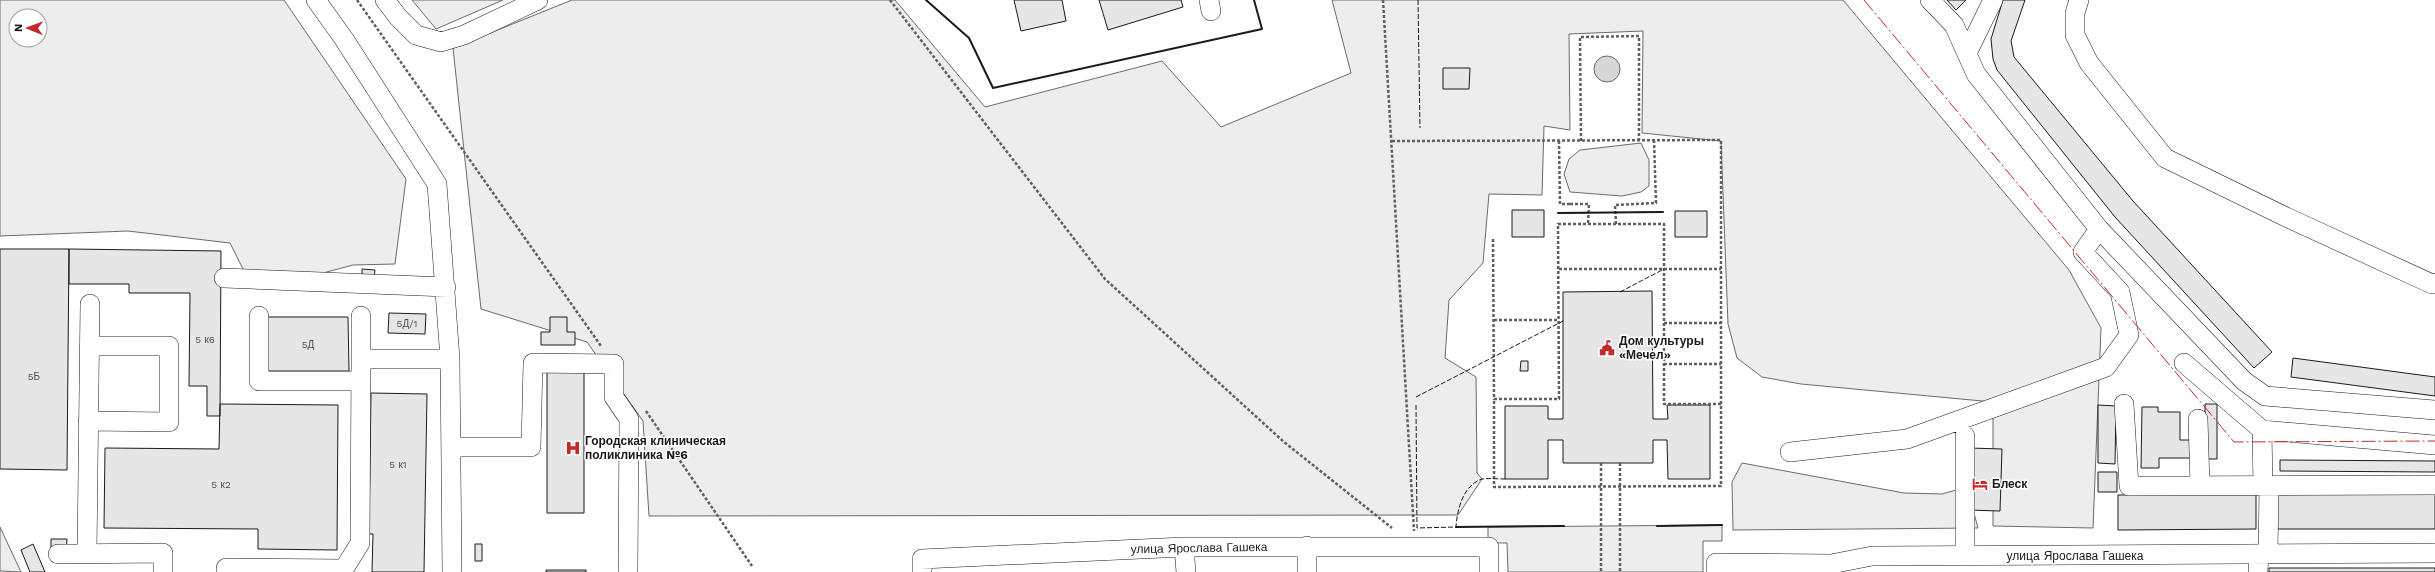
<svg xmlns="http://www.w3.org/2000/svg" width="2435" height="572" viewBox="0 0 2435 572" font-family="'Work Sans',sans-serif">
<style>
.built{fill:#ededed;stroke:#6a6a6a;fill-rule:evenodd}
.water{fill:#d7d7d7;stroke:#6a6a6a}
.building{fill:#e6e6e6;stroke:#1a1a1a}
.lines{fill:none;stroke-linecap:round;stroke-linejoin:round}
.minor-casing{stroke:#1a1a1a;stroke-width:20}
.path{stroke:#5f5f5f;stroke-width:2.5;stroke-dasharray:3 2;stroke-linecap:butt}
.minor{stroke:#fff;stroke-width:19}
.fence{stroke:#1a1a1a;stroke-width:1;stroke-dasharray:5 2;stroke-linecap:butt}
.wall{stroke:#1a1a1a;stroke-width:2}
.power{stroke:#c62828;stroke-width:1;stroke-dasharray:14 3 2 3;stroke-linecap:butt}
.labels{text-anchor:middle;stroke-width:3;stroke-linejoin:round;paint-order:stroke}
.number-label{font-size:10px;fill:#4d4d4d}
.poi-label{font-size:12px;font-weight:bold;fill:#1a1a1a;stroke:#fff;text-anchor:start}
.street-label{font-size:12px;fill:#1a1a1a;stroke:#fff}
</style>
<rect width="100%" height="100%" fill="#fff"/>
<path class="built" d="M0,0H284L406,179L395,264L353,265L308,277L250,283L230,243L128,231L0,236ZM16,16H40V40H16Z
M412,0H503L436,29Z
M572,0H895L985,107L1162,61L1221,127L1351,73L1332,0H1843L2069,270L2101,328L2093,528L1993,526V402L1801,384L1762,377L1737,358L1728,324L1721,141L1642,133L1643,31L1569,34L1570,130L1544,126L1542,195L1489,194L1483,263L1449,300L1445,358L1476,377L1477,473L1482,479L1458,515L649,516L643,421L587,342L481,309L453,48Z
M1641,143L1649,160V186L1641,192L1622,196L1570,192L1564,174L1569,159L1580,150Z
M1742,463L1904,493L1942,494L1967,487L1978,528L1733,530L1732,482Z
M1722,525V541H1703V572H1508L1507,543H1488V527Z
M0,527L21,572L0,571Z"/>
<path class="water" d="M1594 69a13 13 0 1 1 26 0a13 13 0 1 1-26 0Z"/>
<path class="building" d="M1014,0H1062L1066,21L1021,31Z
M1099,0H1181L1183,7L1108,30Z
M1947,0H1966L1956,10Z
M2003,0H2025L2011,41L2014,57L2133,201L2272,352L2254,368L2115,217L1997,70L1993,59L1991,39Z
M1443,68H1470L1469,89H1443Z
M1512,210H1544V237H1512Z
M1675,211H1707V237H1675Z
M0,249H69L67,470L0,469Z
M69,249L221,251L220,416H207V386H189L190,293H129V284H69Z
M362,269L375,270L374,278H362Z
M1652,291L1653,419H1668L1667,405H1710V479H1668L1667,440H1653V463H1563V440H1548V479H1505V406H1548V419H1563V292Z
M389,313L426,314L425,334L388,333Z
M267,317H348L349,371H267Z
M550,317H567V332H575V345H541V332H550Z
M2293,358L2435,377V396L2291,377Z
M1521,361H1528V371H1520Z
M547,370H584V513H547Z
M371,393L427,394L424,572H372L373,534H369Z
M220,404L338,405L337,550L258,549V529L104,528L105,448L219,449Z
M2205,404H2217V459H2205Z
M2098,405L2116,406L2115,464L2098,463Z
M2142,407H2158V412H2180V440H2192V458H2159V468H2141Z
M1970,448L2002,449L2000,511L1968,510Z
M2280,460L2435,461V472L2280,471Z
M2098,472H2117V492H2098Z
M2271,492H2435V529H2272Z
M2256,494V529L2118,530V495Z
M51,539H67L66,552L51,551Z
M33,544L45,572H30L21,550Z
M475,544H482V561H475Z
M2269,568H2435V572H2269Z
M546,570H586V572H546Z"/>
<g class="lines">
<g class="minor-casing">
<path id="minor" d="M316,0L344,39L437,184L450,359L452,572
M385,0L398,17L416,35L441,42L464,35L538,0
M1209,0L1211,11
M1930,0L1954,25L1976,74L2099,229L2244,381L2265,396L2435,410
M2079,0L2075,13V35L2089,63L2165,158L2286,217L2432,284L2435,283
M1967,53L1993,0
M224,278L446,287
M259,316V381H361
M361,359V316
M2184,363L2262,430L2435,445
M2124,404L2129,486L2435,485
M2198,419L2200,486
M88,421L169,422V346H89
M2262,430L2263,486
M451,447H531L533,363L614,364V397L629,419L628,572
M1790,452L1907,439L2106,367L2129,335L2120,292L2083,252L2099,229
M1307,546V572
M1184,547L1186,572
M58,554L163,553V572
M87,554L90,304
M2268,554L2269,486
M1965,556V436
M226,568L344,569L360,543L361,359H450
M922,572V559L1184,547H1489V572
M1716,572V563L1831,564L1872,556L2435,553
M2258,572L2259,554"/>
</g>
<path class="path" d="M357,0L601,346
M890,0L1105,279L1284,442L1392,528
M1383,0L1414,531
M1392,141L1721,140V486L1494,487V399
M1559,141L1560,204H1570
M1581,141L1580,37L1639,36V140
M1570,204H1589L1588,224
M1616,224L1615,205L1656,203L1654,140
M1493,239L1494,399H1559L1558,224H1664V404H1721
M1559,269H1721
M1494,320H1559
M1664,323H1721
M1664,364H1721
M646,411L752,566
M1601,463V572
M1620,463V572"/>
<use href="#minor" class="minor"/>
<path class="fence" d="M1418,0L1420,128
M1558,213L1663,212
M1620,292L1664,269
M1416,397L1565,320
M1416,405L1417,528L1456,527C1457,510 1463,485 1482,479C1489,478 1498,479 1505,479"/>
<path class="wall" d="M926,0L969,38L993,88L1262,29L1254,0
M1558,213L1663,212
M1657,526L1722,525
M1456,527L1564,526"/>
<path class="power" d="M1864,0L2234,442L2435,441"/>
</g>
<defs>
<g id="civic-bare" transform="scale(1.2)"><path d="M-.6-6.5H3V-4.5H.6V-3L4-1V1h2V6H-6V1h2V-1L-.6-3ZM-1.2 2.5V6h2.4V2.5Z" fill="#c62828" stroke="#fff" stroke-width="2.5" paint-order="stroke"/></g>
<g id="hospital-bare" transform="scale(1.2)"><path d="M-5-5h3v3.5h4V-5h3V5h-3V1.5h-4V5h-3Z" fill="#c62828" stroke="#fff" stroke-width="2.5" paint-order="stroke"/></g>
<g id="hotel-bare" transform="scale(1.2)"><path d="M-6-4.5h1.5V1H6V5H4.5V3h-9V5H-6ZM-4 0a1.8 1.8 0 1 1 3.6 0ZM.5 0V-2.5h3Q6-2.5 6 0Z" fill="#c62828" stroke="#fff" stroke-width="2.5" paint-order="stroke"/></g>
</defs>
<g fill-rule="evenodd">
<use href="#civic-bare" x="1607" y="348"/>
<use href="#hospital-bare" x="573" y="448"/>
<use href="#hotel-bare" x="1980" y="484"/>
</g>
<g class="labels">
<g class="number-label">
<text x="407" y="327">5Д/1</text>
<text x="205" y="343">5 к6</text>
<text x="308" y="348">5Д</text>
<text x="34" y="380">5Б</text>
<text x="398" y="468">5 к1</text>
<text x="221" y="488">5 к2</text>
</g>
<g class="poi-label">
<text x="1619" y="345">Дом культуры<tspan x="1619" dy="14">«Мечел»</tspan></text>
<text x="585" y="445">Городская клиническая<tspan x="585" dy="14">поликлиника №6</tspan></text>
<text x="1992" y="488">Блеск</text>
</g>
<g class="street-label">
<text transform="translate(1199 548) rotate(-1)" y="4">улица Ярослава Гашека</text>
<text x="2075" y="560">улица Ярослава Гашека</text>
</g>
</g>
<g transform="translate(28 28) rotate(271)"><circle r="19" fill="#ffffff" stroke="#a3a3a3"/>
<path d="M0-3L7 15L0 10L-7 15Z" fill="#c62828"/>
<text y="-6" font-size="11" font-weight="bold" text-anchor="middle" fill="#1a1a1a">N</text>
</g>
</svg>
